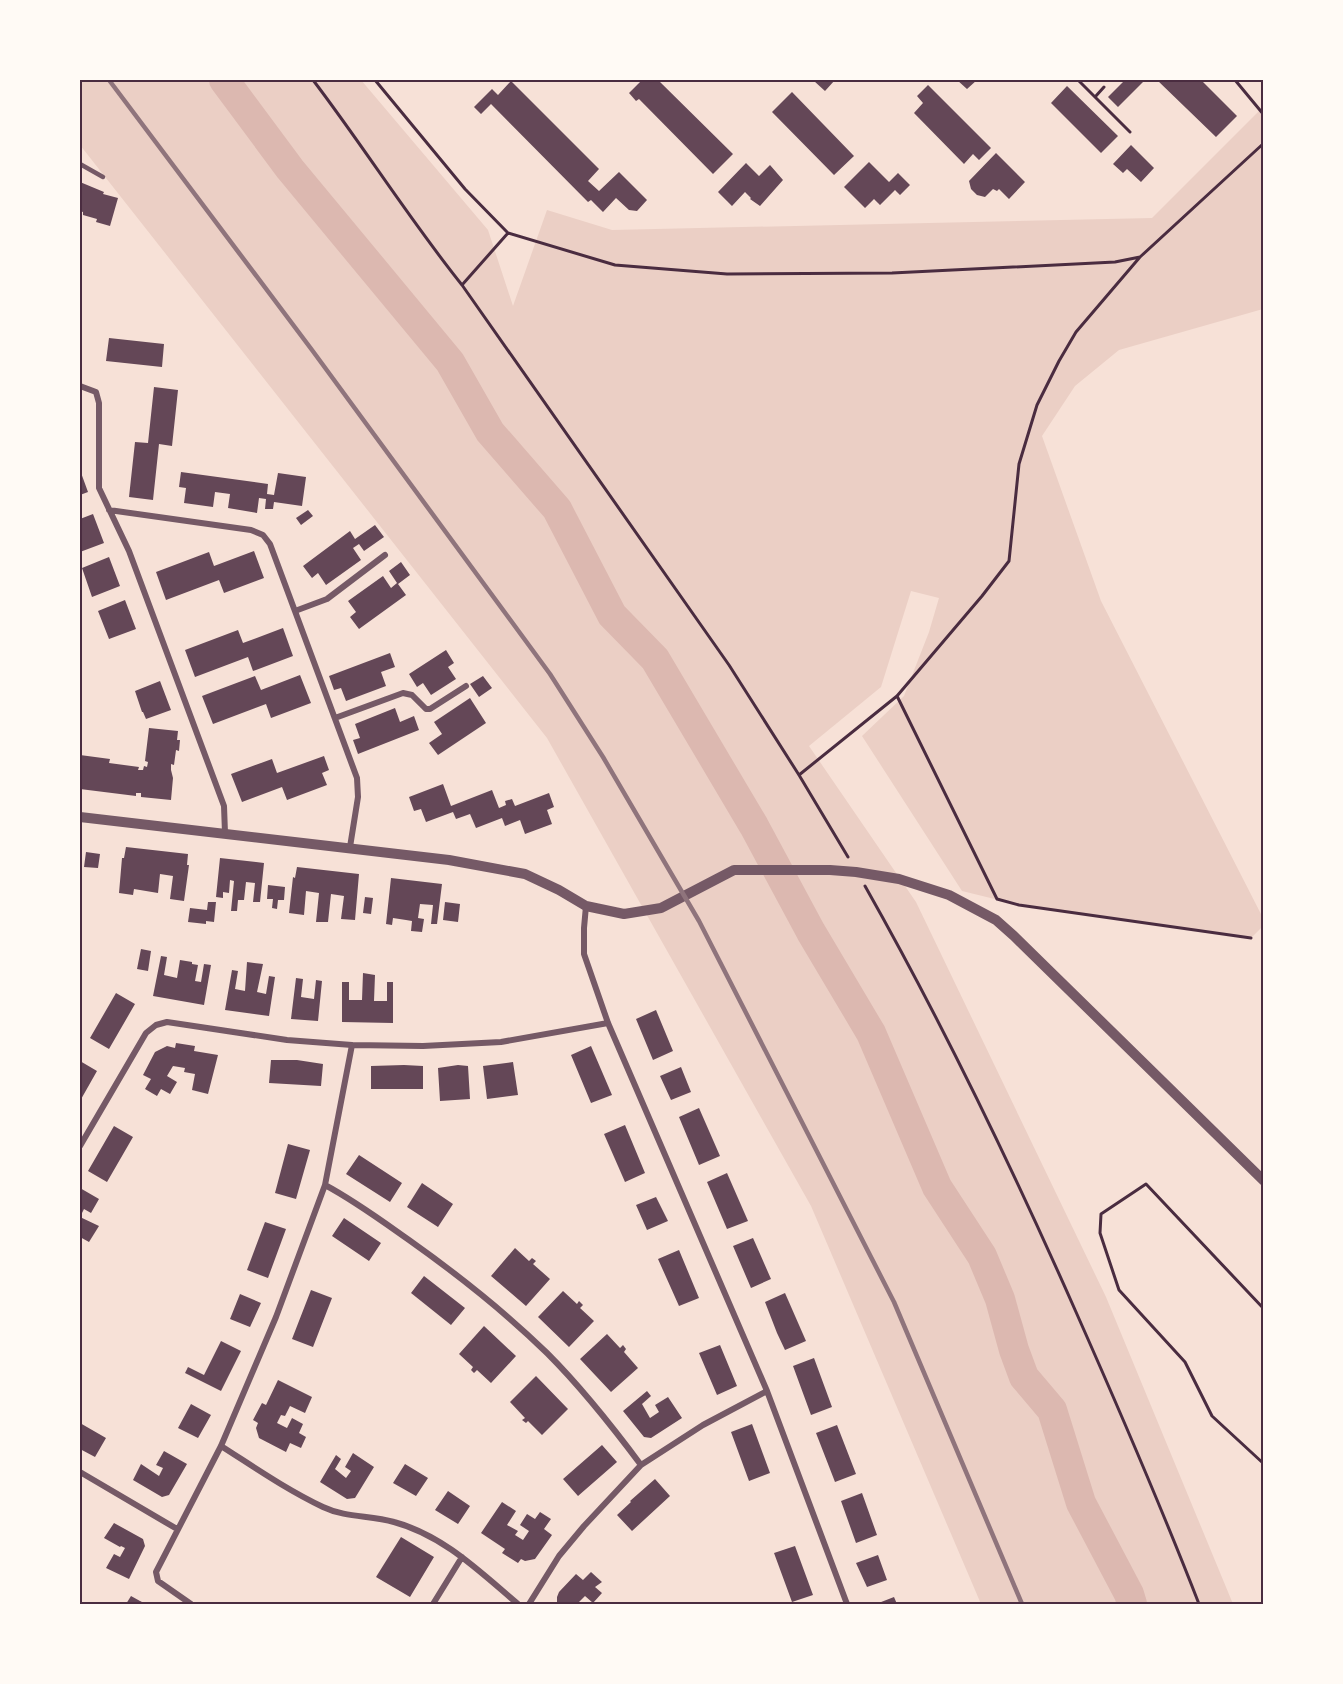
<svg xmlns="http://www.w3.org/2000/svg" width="1343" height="1684" viewBox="0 0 1343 1684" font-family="Literata,serif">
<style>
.green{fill:#ebcfc5}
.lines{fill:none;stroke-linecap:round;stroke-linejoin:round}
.river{stroke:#dcb8b0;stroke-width:30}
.building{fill:#644757}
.path{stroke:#4a2c40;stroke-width:3}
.service{stroke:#755966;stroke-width:4.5}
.minor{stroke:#755966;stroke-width:6}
.tertiary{stroke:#755966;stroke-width:10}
.rail{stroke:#8f747c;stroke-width:4.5}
.neatline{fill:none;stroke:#4a2c40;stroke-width:2}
</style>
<rect width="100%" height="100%" fill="#f7e1d7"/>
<path class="green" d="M80,80H361L488,230L513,306L547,210L612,230L1152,218L1263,107V309L1119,350L1075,386L1042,436L1101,601L1263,918V926L1251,938L1019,905L962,891L862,736L904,696L929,632L939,598L911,591L881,687L809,746L916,902L1106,1297L1233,1604H981L811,1206L547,738L80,145Z"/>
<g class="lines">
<path class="river" d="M224,80L290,169L450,362L490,432L557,509L612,615L655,659L754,826L811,932L871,1033L937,1187L982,1256L1000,1299L1014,1350L1024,1377L1052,1410L1081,1503L1129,1594L1132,1604"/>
</g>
<path class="building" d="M642,80L644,81L646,80H658L733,154L713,174L639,99L636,101L629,93Z
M815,80H835L825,91L814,81Z
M957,80H977L967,89Z
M1125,80H1145L1118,107L1108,97Z
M1157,80H1201L1237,116L1216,137Z
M511,81L599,169L588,181L599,191L619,172L647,200L637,211L629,210L616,198L603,212L591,200L588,202L491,104L481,114L474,107L492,89L498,95Z
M928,85L991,148L979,160L973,154L964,164L914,113L923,103L917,96Z
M1067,86L1118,136L1101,153L1051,103Z
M792,92L854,156L834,175L772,112Z
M1131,145L1154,168L1141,182L1127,169L1123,173L1113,164Z
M996,153L1025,182L1009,199L999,189L997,191L993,189L985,197L977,195L971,189L969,181Z
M869,162L889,182L898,173L910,185L900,195L895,190L880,205L874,199L865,208L844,187Z
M746,163L759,176L770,165L783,180L760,206L750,199L751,198L745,192L732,206L718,192Z
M80,182L104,192L103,194L118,198L110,226L96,222L97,219L83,215V212L80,211Z
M109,338L164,344L162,367L106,361Z
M154,387L178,390L172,446L159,444L153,500L129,497L135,442L148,443Z
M80,470L88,492L80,495Z
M181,472L268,484L267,494L274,495L278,473L306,477L302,506L274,502L273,509H265L266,499L259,498L257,513L228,508L230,494L215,492L213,507L184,503L186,488L179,487Z
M308,510L313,516L301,525L296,518Z
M93,514L104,543L80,552V519Z
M375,525L384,537L364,551L359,544L353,548L361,560L326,585L318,573L312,578L303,566L350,531L355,539Z
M254,551L264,578L224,593L219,580L166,600L156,572L209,552L214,566Z
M109,557L120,586L92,597L82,568Z
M401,562L410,575L398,584L406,595L359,629L350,617L356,612L348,601L383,576L391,588L397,583L389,571Z
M125,600L136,629L109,639L98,611Z
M283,628L293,656L253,671L248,657L195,677L185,650L238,630L243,643Z
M446,650L454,663L448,667L456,679L431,695L423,683L417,687L409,674Z
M390,653L395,667L381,672L386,686L346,701L341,688L334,690L329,676Z
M300,675L311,703L271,718L266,704L213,724L202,696L255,676L261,690Z
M483,676L492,688L479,697L470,684Z
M160,681L171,710L146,719L143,712H142L135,691Z
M470,698L486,723L438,755L429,743L442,734L434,722Z
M395,708L400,722L414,716L419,730L358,754L353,740L360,738L355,724Z
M149,728L178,731L177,740H180L179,751L176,750L174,765L171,764V770L173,778L171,800L141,797V793H136V796L80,789V755L110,759L109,763L139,767L138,770H143L144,766L147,767L148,762L145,761Z
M324,756L329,770L322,773L327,785L287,800L282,787L242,802L231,774L272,759L277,773Z
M443,784L451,806L492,790L499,808L506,805L505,801L512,799L515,806L549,793L554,807L547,810L552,824L525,834L520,820L505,826L502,818L476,828L470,814L456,819L453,812L426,822L421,809L414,811L409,797Z
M126,847L188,854L187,865H189L184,901L170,899L173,876L160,874L158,893L134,889L133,895L119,893L122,858H124Z
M86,852L100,854L98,868L84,867Z
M220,858L264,863L260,902H253L255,883L246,882L244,900H238L237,911H231L234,881L230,880L229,893L223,892V898L216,897Z
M297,867L359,874L355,920L341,919L344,896L331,894L328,922H316L319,893L306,891L304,915L289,913L293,877L295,878Z
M391,878L442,884L437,924H431L433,905L420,904L418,918L424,919L422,932L411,931L412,921L406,920L393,918L392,925L386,924Z
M268,885L285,887L284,900H278L277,909L272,908L273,899H267Z
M365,897L373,898L371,914L363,913Z
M208,902H216L214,922L206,921V924L188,922L190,908L207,910Z
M445,902L460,904L458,922L443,920Z
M141,949L151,951L148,971L137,969Z
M161,956L167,957L164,975L177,978L180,960L192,962V964L198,965L195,981L201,982L204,964L211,965L204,1005L153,996Z
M247,962L263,964L257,992L266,994L269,976L275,977L269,1016L225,1010L232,970L238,971L235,989L245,991Z
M363,973L375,975L374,1001H387V982H393V1023L342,1022V982H349V1000H362Z
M296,978L303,979L301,997L314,999L316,980L322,981L318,1021L291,1019Z
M116,993L135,1004L109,1049L90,1038Z
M656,1010L673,1051L653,1060L636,1019Z
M176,1043L195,1046L194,1051L218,1055L208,1094L192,1090L195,1074L184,1072L185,1068L173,1066L167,1076L177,1082L170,1094L161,1089L157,1096L145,1089L151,1079L143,1075L155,1052L167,1046L175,1048Z
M591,1046L612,1095L591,1103L571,1055Z
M271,1060H297L323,1064L321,1086L269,1083Z
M80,1061L97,1071L80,1101Z
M513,1062L518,1095L487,1099L483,1066Z
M404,1065L423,1066V1089H371V1066Z
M458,1065L468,1066L470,1099L440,1101L438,1068Z
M681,1067L691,1092L671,1100L660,1076Z
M699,1108L720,1156L699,1165L679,1117Z
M625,1125L645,1173L625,1182L604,1134Z
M114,1126L133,1137L107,1182L88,1171Z
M288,1144L310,1150L296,1199L275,1193Z
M359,1155L402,1183L390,1202L346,1174Z
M727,1173L748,1221L727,1229L707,1182Z
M422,1183L453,1204L438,1227L407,1207Z
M80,1188L99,1199L91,1213L84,1209L80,1217L99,1226L89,1242L80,1237Z
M656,1197L668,1221L647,1230L636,1205Z
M344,1218L381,1243L369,1261L332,1236Z
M265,1222L286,1229L268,1278L247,1270Z
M753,1238L771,1279L751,1288L733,1246Z
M515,1248L529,1261L532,1258L536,1261L533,1264L550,1279L526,1306L491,1276Z
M679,1250L699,1298L679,1306L658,1259Z
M424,1276L465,1308L451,1325L411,1293Z
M311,1290L332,1298L313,1347L292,1339Z
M563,1291L577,1304L579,1301L583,1305L580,1308L594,1321L569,1347L538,1317Z
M785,1293L806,1341L785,1350L777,1333L765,1302Z
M240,1294L261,1303L250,1327L230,1319Z
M484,1326L516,1356L491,1383L477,1370L474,1373L471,1370L473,1367L459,1354Z
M607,1334L620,1348L623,1345L626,1349L624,1352L638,1368L611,1392L580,1359Z
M221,1341L241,1351L221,1391L185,1373L188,1367L204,1375Z
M720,1345L737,1386L717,1395L699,1353Z
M814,1358L832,1407L811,1415L793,1366Z
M536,1376L568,1409L542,1435L528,1421L526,1423L522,1420L525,1418L510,1402Z
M278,1380L312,1397L305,1413L290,1406L285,1416L281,1415L277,1423L287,1428L292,1418L303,1424L299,1433L306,1437L301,1448L290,1443L286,1452L259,1438L256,1428L258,1423L253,1420L262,1403L266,1405Z
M647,1391L651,1396L642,1404L650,1418L659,1412L655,1405L668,1397L682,1418L651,1438L644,1437L623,1411Z
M191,1404L211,1415L198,1438L178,1428Z
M80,1423L106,1438L95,1457L80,1449Z
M752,1424L770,1473L749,1481L731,1432Z
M837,1425L856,1474L835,1482L816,1433Z
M602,1445L617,1462L578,1496L563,1479Z
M164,1451L187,1464L169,1495L162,1497L133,1480L141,1464L159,1476L163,1468L156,1465Z
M353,1453L374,1467L355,1498L347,1499L320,1482L336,1455L341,1459L335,1469L346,1478L351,1471L345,1467Z
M405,1464L428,1478L416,1496L393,1483Z
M655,1479L670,1496L632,1531L617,1515L631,1502L630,1501Z
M448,1491L470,1506L458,1524L435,1510Z
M862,1493L877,1535L856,1543L841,1501Z
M502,1502L516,1511L507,1525L518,1531L515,1535L523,1540L529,1531L520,1525L527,1514L535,1519L540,1512L551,1519L544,1529L552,1535L535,1559L525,1561L521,1559L518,1563L502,1553L505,1549L481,1533Z
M114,1523L143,1539L145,1546L129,1579L106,1568L114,1554L120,1557L125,1548L121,1546L120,1547L104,1538Z
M401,1537L434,1557L410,1597L376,1577Z
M795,1546L813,1595L792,1602L774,1553Z
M878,1555L887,1580L867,1587L856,1563Z
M591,1572L602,1582L595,1587L602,1593L593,1603L585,1596L577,1604H557V1597L559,1592L576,1574L583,1580Z
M131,1596L140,1601L146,1604H126Z
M894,1597L897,1604H876Z"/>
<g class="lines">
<path class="path" d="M313,80C364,147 409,219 462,285L729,665L799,775L848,857
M375,80L465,189L508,233L615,265L727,274L892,273L1115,262L1140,257
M1078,80L1130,132
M1235,80L1264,115
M1095,97L1104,87
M462,285L508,233
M897,696L997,899
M799,775L897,696L982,596L1009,561L1019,464L1037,405L1059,361L1076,332L1140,257L1264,143
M865,886C943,1024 1012,1167 1076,1312C1119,1409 1161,1506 1199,1604
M997,899L1019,905L1251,938
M1264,1309L1146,1184L1101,1214L1100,1233L1119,1290L1185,1362L1212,1416L1264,1464"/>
<path class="service" d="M80,164L103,177"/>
<path class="minor" d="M80,386L96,392L99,403V488L129,551L224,806L225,833
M109,510L251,530L263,535L270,544L357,778L358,797L350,847
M295,611L327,599L385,555
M335,718L403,693L412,695L426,709H430L466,686
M586,906L584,928V954L608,1023L767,1391L847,1604
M80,1146L146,1033L156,1025L167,1022L287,1040L352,1045L423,1046L501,1042L608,1023
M325,1185C355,1201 382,1221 409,1240C457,1274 505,1312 547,1353C582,1388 612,1426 641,1465
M221,1446C254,1467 287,1490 323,1507C346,1518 370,1515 394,1522C443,1535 480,1572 518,1604
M80,1472L177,1529
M191,1604L158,1581L156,1572L221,1446L276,1317L325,1185L352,1045
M433,1604L462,1557
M529,1604L559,1556L584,1526L641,1465L703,1425L767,1391"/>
<path class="tertiary" d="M80,817L449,860L525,874L559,890L586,906L624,914L661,908L734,870H830L856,872L899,879L949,895L996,920L1014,936L1264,1181"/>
<path class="rail" d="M109,80L312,350L550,674L603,757L699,921L894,1302L1022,1604"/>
</g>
<rect width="1343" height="1684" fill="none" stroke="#fffaf5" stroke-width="162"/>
<rect x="81" y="81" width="1181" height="1522" class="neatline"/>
</svg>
